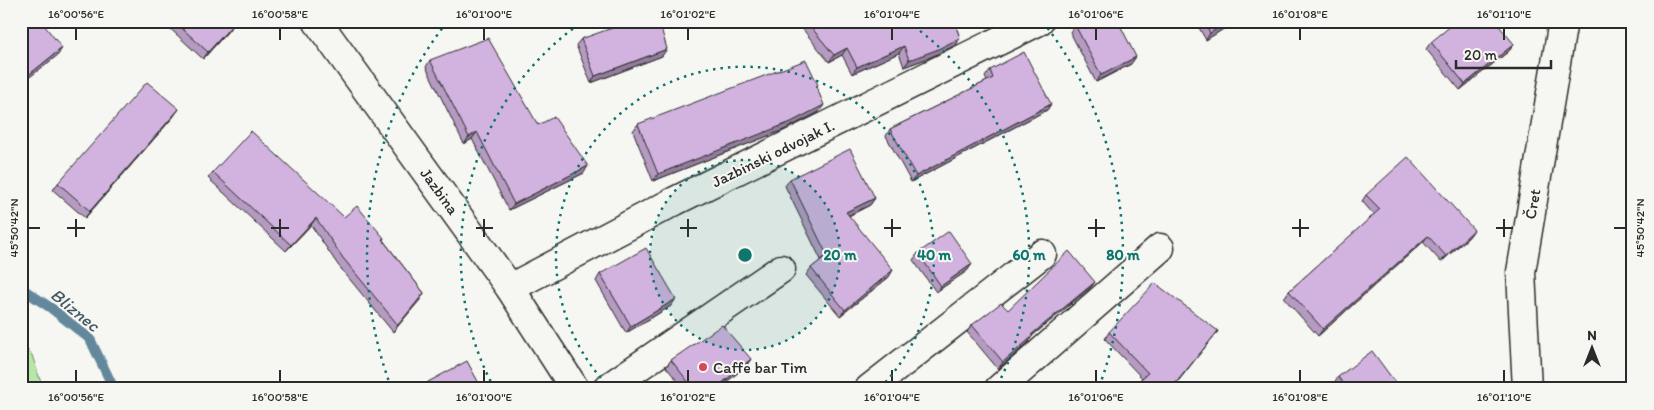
<svg xmlns="http://www.w3.org/2000/svg" width="1654" height="410" viewBox="0 0 1654 410" font-family="Itim,sans-serif">
<style>
.grass{fill:#b6e7a7;stroke:#708969}
.lines{fill:none;stroke-linecap:round;stroke-linejoin:round}
.stream{stroke:#63889c;stroke-width:10}
.street-casing{stroke:#2b2b2b;stroke-width:31}
.secondary-casing{stroke:#2b2b2b;stroke-width:31}
.street{stroke:#f6f6f2;stroke-width:28}
.secondary{stroke:#f6f6f2;stroke-width:28}
.wall{fill:#b59ac1;stroke:#2b2b2b}
.shaded-wall{fill:#937d9d;stroke:#2b2b2b}
.building{fill:#d2b3e0;stroke:#2b2b2b}
.ticks{fill:none;stroke:#2b2b2b;stroke-width:2}
.ring{fill:none;stroke:#0f766e;stroke-width:2.5;stroke-dasharray:2.5 5}
.poi-dot{fill:#d1495b;stroke:#f6f6f2;stroke-width:2}
.labels{text-anchor:middle;stroke-width:4;stroke-linejoin:round;paint-order:stroke}
.street-label{font-size:16px;fill:#2b2b2b;stroke:#f6f6f2}
.poi-label{font-size:16px;fill:#2b2b2b;stroke:#f6f6f2;text-anchor:start}
.water-label{font-size:18px;font-style:italic;fill:#475a64;stroke:#f6f6f2}
.centre{fill:#0f766e;stroke:#f6f6f2;stroke-width:2.5}
.ring-label{font-size:15px;text-anchor:middle;font-weight:bold;fill:#0f766e;stroke:#f6f6f2;stroke-width:4;stroke-linejoin:round;paint-order:stroke}
.neatline{fill:none;stroke:#2b2b2b;stroke-width:2}
.ticks-label{font-size:12px;text-anchor:middle;fill:#2b2b2b}
</style>
<rect width="100%" height="100%" fill="#f6f6f2"/>
<filter id="ink" filterUnits="userSpaceOnUse"><feTurbulence type="fractalNoise" baseFrequency=".02" numOctaves="2"/><feDisplacementMap in="SourceGraphic" scale="10" xChannelSelector="R" yChannelSelector="G"/><feConvolveMatrix kernelMatrix="1 2 1 2 8 2 1 2 1" color-interpolation-filters="sRGB"/></filter>
<g filter="url(#ink)">
<path class="grass" d="M21,343L32,355L43,389H21Z"/>
<g class="lines">
<path class="stream" d="M21,288L51,308L90,339L114,389"/>
<g class="street-casing">
<path id="street" d="M510,288L675,201L1039,21
M606,389L781,269
M869,389L1042,254
M999,389L1160,248
M1527,389L1521,272L1563,21"/>
</g>
<g class="secondary-casing">
<path id="secondary" d="M317,21L510,288L575,389"/>
</g>
<use href="#street" class="street"/>
<use href="#secondary" class="secondary"/>
</g>
<path class="wall" d="M162,21H232L229,30L203,59Z
M805,21H954L960,38L956,45L931,57L904,67L899,53L852,74L842,55L829,62L801,27Z
M1195,21H1236L1206,40Z
M1075,25L1131,64L1096,82L1070,32Z
M581,39L662,56L591,83L576,45Z
M1431,42L1514,44L1509,51L1460,90L1426,49Z
M430,60L538,125L584,173L509,210L472,139L464,144L426,67Z
M990,70L1051,104L1047,110L911,182L886,136L890,129L987,81L985,77Z
M817,87L819,112L786,129L653,181L633,131L638,124Z
M174,116L85,218L53,190L58,183Z
M213,172L344,217L384,238L383,240L424,293L393,332L338,265L311,225L286,251L208,178Z
M790,179L875,198L870,205L849,216L889,277L840,316L806,275L811,268L821,260L785,186Z
M1366,195L1469,237L1441,262L1423,242L1318,336L1284,298L1289,291L1374,215L1362,201Z
M918,253L972,264L967,271L936,292L913,260Z
M600,274L671,306L626,333L596,281Z
M1095,282L1090,288L1032,336L1028,343L998,369L967,332L972,325L1008,310Z
M1218,331L1213,337L1142,378L1105,339L1109,332Z
M751,359L746,366L718,389H684L666,367L671,360Z
M1338,377L1400,389H1337L1333,384Z
M428,382L482,389H423Z"/>
<path class="shaded-wall" d="M1230,21H1236L1206,40L1210,33Z
M234,23L229,30L203,59L208,52Z
M960,38L956,45L931,57L904,67L909,60Z
M1514,44L1509,51L1460,90L1465,84Z
M904,46L899,53L852,74L857,67Z
M62,48L58,55L21,84V81Z
M847,48L842,55L829,62L834,55Z
M667,49L662,56L591,83L595,76Z
M1136,57L1131,64L1096,82L1101,75Z
M1051,104L1047,110L911,182L916,176Z
M824,105L819,112L786,129L653,181L658,174Z
M179,109L174,116L85,218L90,211Z
M477,132L472,139L464,144L469,137Z
M588,166L584,173L509,210L514,204Z
M875,198L870,205L841,219L846,212Z
M316,218L311,225L286,251L291,245Z
M1474,230L1469,237L1441,262L1446,256Z
M1428,236L1423,242L1318,336L1323,329Z
M972,264L967,271L936,292L941,286Z
M893,270L889,277L840,316L845,310Z
M1095,282L1090,288L1032,336L1028,343L998,369L1003,362L1031,335Z
M424,293L420,300L393,332L398,325Z
M676,299L671,306L626,333L631,326Z
M1218,331L1172,389H1171Z
M751,359L746,366L718,389H715Z"/>
<path class="building" d="M21,21H41L62,48L21,81Z
M174,21H232L234,23L208,52Z
M632,21H659L667,49L595,76L581,39Z
M806,21H954L960,38L936,50L909,60L904,46L857,67L847,48L834,55Z
M1083,21H1118L1136,57L1101,75L1075,25Z
M1204,21H1230L1210,33Z
M1457,21H1495L1514,44L1465,84L1431,42Z
M488,38L538,125L554,117L588,166L514,204L477,132L469,137L430,60Z
M1024,52L1051,104L916,176L890,129L993,78L990,70Z
M806,60L818,85L816,86L824,105L791,122L658,174L638,124Z
M147,82L179,109L90,211L58,183Z
M251,131L344,217L357,206L384,238L382,239L424,293L398,325L343,258L316,218L291,245L213,172Z
M850,149L875,198L846,212L893,270L845,310L811,268L827,255L790,179Z
M1408,157L1474,230L1446,256L1428,236L1323,329L1289,291L1380,209L1366,195Z
M949,231L972,264L941,286L918,253Z
M646,248L676,299L631,326L600,274Z
M1069,251L1095,282L1031,335L1033,336L1003,362L972,325L1001,303L1008,310Z
M1155,283L1218,331L1171,389H1129L1148,373L1109,332Z
M722,325L751,359L715,389H694L671,360Z
M1372,351L1400,389H1348L1338,377Z
M467,361L482,389H433L428,382Z"/>
</g>
<path class="ticks" d="M76,28V40M280,28V40M484,28V40M688,28V40M892,28V40M1096,28V40M1300,28V40M1504,28V40M76,219V237M280,219V237M484,219V237M688,219V237M892,219V237M1096,219V237M1300,219V237M1504,219V237M28,228H40M67,228H85M271,228H289M476,228H493M680,228H697M884,228H901M1088,228H1105M1292,228H1309M1496,228H1513M1614,228H1626M76,370V382M280,370V382M484,370V382M688,370V382M892,370V382M1096,370V382M1300,370V382M1504,370V382"/>
<circle cx="745" cy="255" r="95" fill="#0f766e" fill-opacity=".12"/>
<g class="ring">
<circle cx="745" cy="255" r="95"/>
<path d="M611 389A189 189 0 1 1 879 389"/>
<path d="M494 388A284 284 0 0 1 582 22M908 22A284 284 0 0 1 996 388"/>
<path d="M391 387A378 378 0 0 1 447 22M1043 22A378 378 0 0 1 1099 387"/>
</g>
<circle class="poi-dot" cx="703" cy="367" r="5"/>
<g class="labels">
<g class="street-label">
<text transform="translate(773 153) rotate(-26)" y="6">Jazbinski odvojak I.</text>
<text transform="translate(440 191) rotate(54)" y="6">Jazbina</text>
<text transform="translate(1532 204) rotate(-80)" y="6">Čret</text>
</g>
<g class="poi-label">
<text x="713" y="373">Caffe bar Tim</text>
</g>
<g class="water-label">
<text transform="translate(75 310) rotate(39)" y="6">Bliznec</text>
</g>
</g>
<circle cx="745" cy="255" r="8" class="centre"/>
<g class="ring-label">
<text x="840" y="260">20 m</text>
<text x="934" y="260">40 m</text>
<text x="1029" y="260">60 m</text>
<text x="1123" y="260">80 m</text>
</g>
<rect width="1654" height="410" fill="none" stroke="#f6f6f2" stroke-width="55"/>
<g transform="translate(1592 348)" stroke="#f6f6f2" stroke-width="4" paint-order="stroke">
<path d="M0-4L9 19L0 12L-9 19Z" fill="#2b2b2b"/>
<text y="-8" font-size="14" font-weight="bold" text-anchor="middle" fill="#2b2b2b">N</text>
</g>
<path d="M1456 60v8h95v-8" fill="none" stroke="#2b2b2b" stroke-width="2.5"/>
<text x="1464" y="60" font-size="15" fill="#2b2b2b" stroke="#f6f6f2" stroke-width="4" paint-order="stroke">20 m</text>
<rect x="28" y="28" width="1598" height="354" class="neatline"/>
<g class="ticks-label">
<text x="76" y="18">16°00'56"E</text>
<text x="280" y="18">16°00'58"E</text>
<text x="484" y="18">16°01'00"E</text>
<text x="688" y="18">16°01'02"E</text>
<text x="892" y="18">16°01'04"E</text>
<text x="1096" y="18">16°01'06"E</text>
<text x="1300" y="18">16°01'08"E</text>
<text x="1504" y="18">16°01'10"E</text>
<text transform="translate(14 228) rotate(-90)" y="4">45°50'42"N</text>
<text transform="translate(1640 228) rotate(-90)" y="4">45°50'42"N</text>
<text x="76" y="401">16°00'56"E</text>
<text x="280" y="401">16°00'58"E</text>
<text x="484" y="401">16°01'00"E</text>
<text x="688" y="401">16°01'02"E</text>
<text x="892" y="401">16°01'04"E</text>
<text x="1096" y="401">16°01'06"E</text>
<text x="1300" y="401">16°01'08"E</text>
<text x="1504" y="401">16°01'10"E</text>
</g>
</svg>
